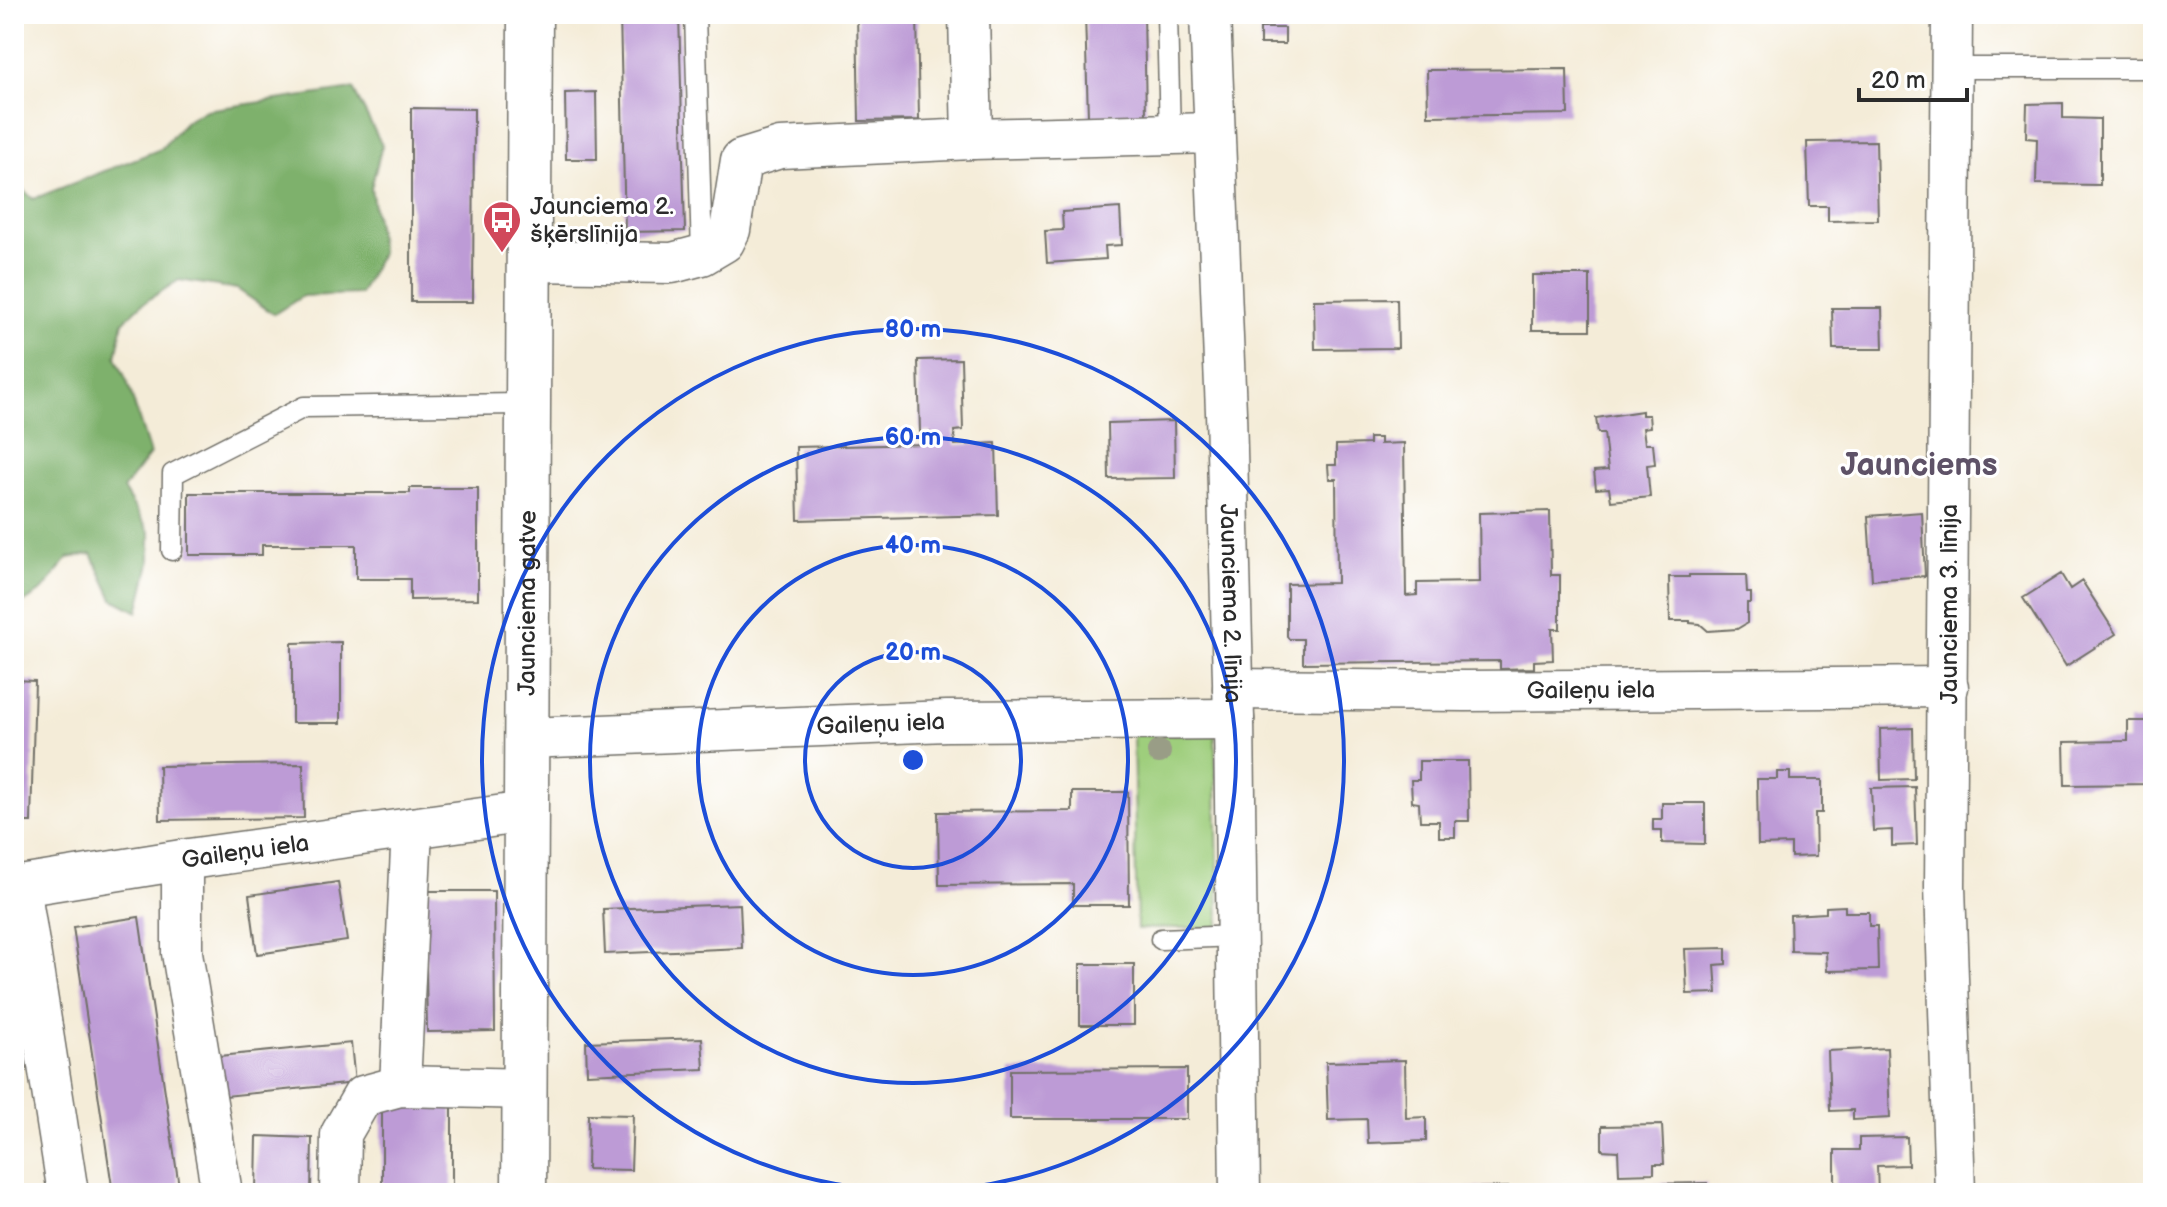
<svg xmlns="http://www.w3.org/2000/svg" width="2167" height="1207" font-family="'Balsamiq Sans',sans-serif">
<style>
.green{fill:#9ece7c;stroke:#647c54;stroke-width:2}
.forest{fill:#7eb16c;stroke:#546e4c;stroke-width:2}
.building{fill:#bd9bd6}
.lines{fill:none;stroke-linecap:round;stroke-linejoin:round}
.service-casing{stroke:#716f68;stroke-width:23}
.minor-casing{stroke:#716f68;stroke-width:43}
.secondary-casing{stroke:#716f68;stroke-width:47}
.service{stroke:#fff;stroke-width:20}
.minor{stroke:#fff;stroke-width:40}
.secondary{stroke:#fff;stroke-width:44}
.tree{fill:#999d86}
.ring{fill:none;stroke:#1d4ed8;stroke-width:4}
.labels{text-anchor:middle;stroke-width:6;stroke-linejoin:round;paint-order:stroke}
.poi-label{font-size:24px;fill:#2b2b2b;stroke:#fff;text-anchor:start}
.street-label{font-size:24px;fill:#2b2b2b;stroke:#fff}
.district-label{font-size:32px;font-weight:bold;fill:#5e5267;stroke:#fff}
.centre{fill:#1d4ed8;stroke:#fff;stroke-width:4}
.ring-label{font-size:24px;text-anchor:middle;font-weight:bold;fill:#1d4ed8;stroke:#fff;stroke-width:6;stroke-linejoin:round;paint-order:stroke}
</style>
<rect width="100%" height="100%" fill="#fff"/>
<filter id="ink" filterUnits="userSpaceOnUse"><feTurbulence type="fractalNoise" baseFrequency=".0125" numOctaves="2"/><feDisplacementMap in="SourceGraphic" scale="16" xChannelSelector="R" yChannelSelector="G"/><feConvolveMatrix kernelMatrix="1 2 1 2 8 2 1 2 1" color-interpolation-filters="sRGB"/></filter>
<filter id="wash" filterUnits="userSpaceOnUse"><feTurbulence type="fractalNoise" baseFrequency=".006" numOctaves="4" result="noise"/><feDisplacementMap in="SourceGraphic" scale="32" xChannelSelector="R" yChannelSelector="G"/><feGaussianBlur stdDeviation="1.8" result="paint"/><feColorMatrix in="noise" values="0 0 0 0 0 0 0 0 0 0 0 0 0 0 0 0 0 1.4 0 .05"/><feComposite in="paint" operator="in"/></filter>
<g filter="url(#wash)">
<rect width="100%" height="100%" fill="#f4ecd8"/>
<path class="green" d="M 1215,733 L 1219,927 L 1137,929 L 1133,735 Z"/>
<path class="forest" d="M 353,89 L 382,145 L 371,188 L 381,253 L 360,294 L 303,296 L 274,314 L 237,289 L 179,280 L 142,304 L 123,322 L 116,357 L 127,381 L 150,454 L 123,489 L 150,533 L 150,563 L 138,612 L 113,599 L 92,554 L 68,558 L 43,590 L 14,609 L 14,181 L 33,199 L 161,149 L 185,122 L 206,110 Z"/>
<g id="blocks">
<path class="building" d="M 620,14 L 679,14 L 685,231 L 625,232 Z
M 857,14 L 917,14 L 919,120 L 859,121 Z
M 1085,14 L 1144,14 L 1146,115 L 1088,117 Z
M 1260,28 L 1285,28 L 1285,44 L 1260,44 Z
M 1567,69 L 1568,114 L 1428,116 L 1427,70 Z
M 596,92 L 597,159 L 566,159 L 565,93 Z
M 2063,103 L 2063,118 L 2100,119 L 2100,185 L 2036,184 L 2037,139 L 2026,138 L 2027,104 Z
M 411,108 L 474,109 L 473,302 L 411,302 Z
M 1876,141 L 1878,220 L 1828,221 L 1828,206 L 1809,206 L 1807,142 Z
M 1120,208 L 1122,245 L 1105,246 L 1106,259 L 1047,263 L 1045,231 L 1063,230 L 1062,212 Z
M 1532,275 L 1590,275 L 1590,330 L 1532,330 Z
M 1397,299 L 1398,348 L 1315,349 L 1314,300 Z
M 1832,308 L 1882,308 L 1883,349 L 1833,349 Z
M 961,359 L 963,430 L 954,431 L 955,445 L 996,443 L 998,515 L 798,520 L 796,447 L 930,444 L 930,432 L 920,432 L 918,360 Z
M 1642,411 L 1642,415 L 1649,415 L 1650,427 L 1643,428 L 1645,444 L 1653,444 L 1655,464 L 1647,465 L 1650,497 L 1611,501 L 1609,488 L 1596,489 L 1594,471 L 1608,470 L 1604,433 L 1598,433 L 1596,418 Z
M 1174,421 L 1175,478 L 1109,479 L 1108,423 Z
M 1369,438 L 1380,438 L 1380,444 L 1404,443 L 1406,596 L 1417,595 L 1417,583 L 1480,582 L 1479,513 L 1550,511 L 1551,575 L 1560,575 L 1560,629 L 1552,629 L 1553,660 L 1534,661 L 1534,668 L 1500,669 L 1500,661 L 1303,663 L 1303,639 L 1289,639 L 1287,636 L 1287,584 L 1337,583 L 1336,479 L 1329,479 L 1328,465 L 1336,465 L 1336,445 L 1369,444 Z
M 410,488 L 478,488 L 478,599 L 410,600 L 410,579 L 356,579 L 356,545 L 262,545 L 262,555 L 189,555 L 189,493 L 410,493 Z
M 1922,512 L 1925,576 L 1872,580 L 1868,516 Z
M 2061,574 L 2070,589 L 2082,581 L 2116,634 L 2066,666 L 2023,598 Z
M 1689,575 L 1746,575 L 1747,593 L 1751,593 L 1751,603 L 1747,603 L 1747,623 L 1737,629 L 1708,631 L 1700,624 L 1690,623 L 1690,621 L 1670,621 L 1669,577 L 1689,577 Z
M 341,642 L 341,723 L 292,723 L 292,643 Z
M 14,680 L 35,681 L 31,822 L 14,822 Z
M 2128,721 L 2153,721 L 2153,784 L 2065,785 L 2064,742 L 2128,741 Z
M 1913,728 L 1914,779 L 1881,780 L 1880,729 Z
M 1419,761 L 1468,761 L 1469,821 L 1455,821 L 1455,837 L 1439,837 L 1439,821 L 1420,821 L 1419,803 L 1412,802 L 1411,780 L 1419,780 Z
M 303,764 L 304,818 L 160,820 L 159,766 Z
M 1777,772 L 1790,772 L 1790,780 L 1822,780 L 1822,813 L 1815,813 L 1816,856 L 1791,857 L 1791,844 L 1758,845 L 1757,779 L 1777,779 Z
M 1915,787 L 1917,845 L 1892,846 L 1892,830 L 1873,831 L 1871,788 Z
M 1072,792 L 1128,792 L 1129,905 L 1073,905 L 1073,884 L 939,885 L 938,812 L 1072,811 Z
M 1662,803 L 1705,803 L 1705,844 L 1662,843 L 1662,830 L 1653,830 L 1653,819 L 1662,819 Z
M 338,882 L 347,941 L 257,954 L 249,895 Z
M 425,891 L 494,891 L 495,1031 L 427,1032 Z
M 740,904 L 742,948 L 605,954 L 603,909 Z
M 1845,906 L 1845,912 L 1869,912 L 1869,926 L 1877,926 L 1878,970 L 1827,971 L 1826,952 L 1791,951 L 1790,915 L 1826,913 L 1826,907 Z
M 139,917 L 145,958 L 180,1193 L 113,1193 L 73,927 Z
M 1726,948 L 1726,964 L 1715,965 L 1717,993 L 1687,994 L 1685,949 Z
M 1080,964 L 1134,964 L 1134,1025 L 1080,1025 Z
M 702,1038 L 704,1069 L 587,1074 L 586,1042 Z
M 351,1043 L 355,1083 L 215,1097 L 210,1057 Z
M 1887,1048 L 1890,1118 L 1853,1120 L 1853,1110 L 1830,1111 L 1828,1051 Z
M 1405,1060 L 1406,1118 L 1426,1117 L 1426,1141 L 1368,1143 L 1367,1119 L 1328,1120 L 1326,1062 Z
M 1187,1069 L 1187,1119 L 1010,1119 L 1010,1070 Z
M 382,1106 L 452,1106 L 452,1193 L 382,1193 Z
M 588,1114 L 633,1115 L 631,1170 L 587,1169 Z
M 1662,1125 L 1664,1164 L 1654,1164 L 1654,1173 L 1619,1174 L 1618,1151 L 1602,1150 L 1602,1126 Z
M 257,1136 L 312,1138 L 311,1193 L 256,1193 Z
M 1907,1137 L 1908,1165 L 1877,1166 L 1878,1193 L 1835,1193 L 1835,1150 L 1859,1150 L 1859,1138 Z
M 1707,1183 L 1707,1193 L 1638,1193 L 1638,1184 Z
M 1512,1187 L 1512,1193 L 1413,1193 L 1413,1189 Z"/>
</g>
</g>
<g filter="url(#ink)">
<use href="#blocks" fill-opacity="0" stroke="#716f68" stroke-width="2"/>
<g class="lines">
<g class="service-casing">
<path id="service" d="M 695,14 L 702,255
M 1167,14 L 1170,135
M 1953,68 L 2153,68
M 172,550 L 173,474 L 304,407 L 528,404
M 1161,939 L 1237,936"/>
</g>
<g class="minor-casing">
<g id="minor">
<path d="M 969,14 L 972,139"/>
<path id="s1" d="M 1210,14 L 1226,412 L 1234,719 L 1240,1193"/>
<path d="M 1952,14 L 1945,886 L 1955,1193"/>
<path d="M 529,261 L 672,263 L 702,255 L 724,242 L 730,230 L 741,160 L 780,148 L 972,139 L 1213,133"/>
<path id="s2" d="M 1233,689 L 1466,691 L 1948,687"/>
<path id="s3" d="M 527,738 L 947,721 L 1234,719"/>
<path d="M 182,860 L 182,953 L 222,1193"/>
<path d="M 20,886 L 68,1193"/>
<path id="s4" d="M 14,887 L 182,860 L 526,812"/>
<path d="M 400,1086 L 412,828"/>
<path d="M 340,1193 L 341,1134 L 363,1096 L 400,1086 L 525,1089"/>
</g>
</g>
<g class="secondary-casing">
<g id="secondary">
<path id="s5" d="M 524,1193 L 530,14"/>
</g>
</g>
<use href="#service" class="service"/>
<use href="#minor" class="minor"/>
<use href="#secondary" class="secondary"/>
</g>
<circle class="tree" cx="1159" cy="752" r="12"/>
</g>
<g class="ring">
<circle cx="913" cy="760" r="108"/>
<circle cx="913" cy="760" r="215"/>
<circle cx="913" cy="760" r="323"/>
<circle cx="913" cy="760" r="431"/>
</g>
<defs>
<g id="bus-pin" transform="scale(2)"><path d="M0 17L-7.5 6A9.5 9.5 0 1 1 7.5 6Z" fill="#d1495b" stroke="#fff"/><path d="M-5-6H5V4H4V6H2V4H-2V6H-4V4H-5ZM-3.5-4V0h7V-4ZM-3.5 1.2v1.5H-2V1.2ZM2 1.2v1.5H3.5V1.2Z" fill="#fff"/></g>
</defs>
<g fill-rule="evenodd">
<use href="#bus-pin" x="502" y="220"/>
</g>
<g class="labels">
<g class="poi-label">
<text x="530" y="214">Jaunciema 2.<tspan x="530" dy="28">šķērslīnija</tspan></text>
</g>
<g class="street-label">
<text dy="8" stroke="none"><textPath href="#s1" startOffset="590">Jaunciema 2. līnija</textPath></text>
<text dy="8" stroke="none"><textPath href="#s5" startOffset="590">Jaunciema gatve</textPath></text>
<text transform="translate(1949 604) rotate(-90)" y="8">Jaunciema 3. līnija</text>
<text dy="8" stroke="none"><textPath href="#s2" startOffset="358">Gaileņu iela</textPath></text>
<text dy="8" stroke="none"><textPath href="#s3" startOffset="354">Gaileņu iela</textPath></text>
<text dy="8" stroke="none"><textPath href="#s4" startOffset="234">Gaileņu iela</textPath></text>
</g>
<g class="district-label">
<text x="1919" y="475">Jaunciems</text>
</g>
</g>
<circle cx="913" cy="760" r="12" class="centre"/>
<g class="ring-label">
<text x="913" y="337">80 m</text>
<text x="913" y="445">60 m</text>
<text x="913" y="553">40 m</text>
<text x="913" y="660">20 m</text>
</g>
<rect width="2167" height="1207" fill="none" stroke="#fff" stroke-width="48"/>
<path d="M1859 88v12h108v-12" fill="none" stroke="#2b2b2b" stroke-width="4"/>
<text x="1871" y="88" font-size="24" fill="#2b2b2b" stroke="#ffffff" stroke-width="6" paint-order="stroke">20 m</text>
</svg>
